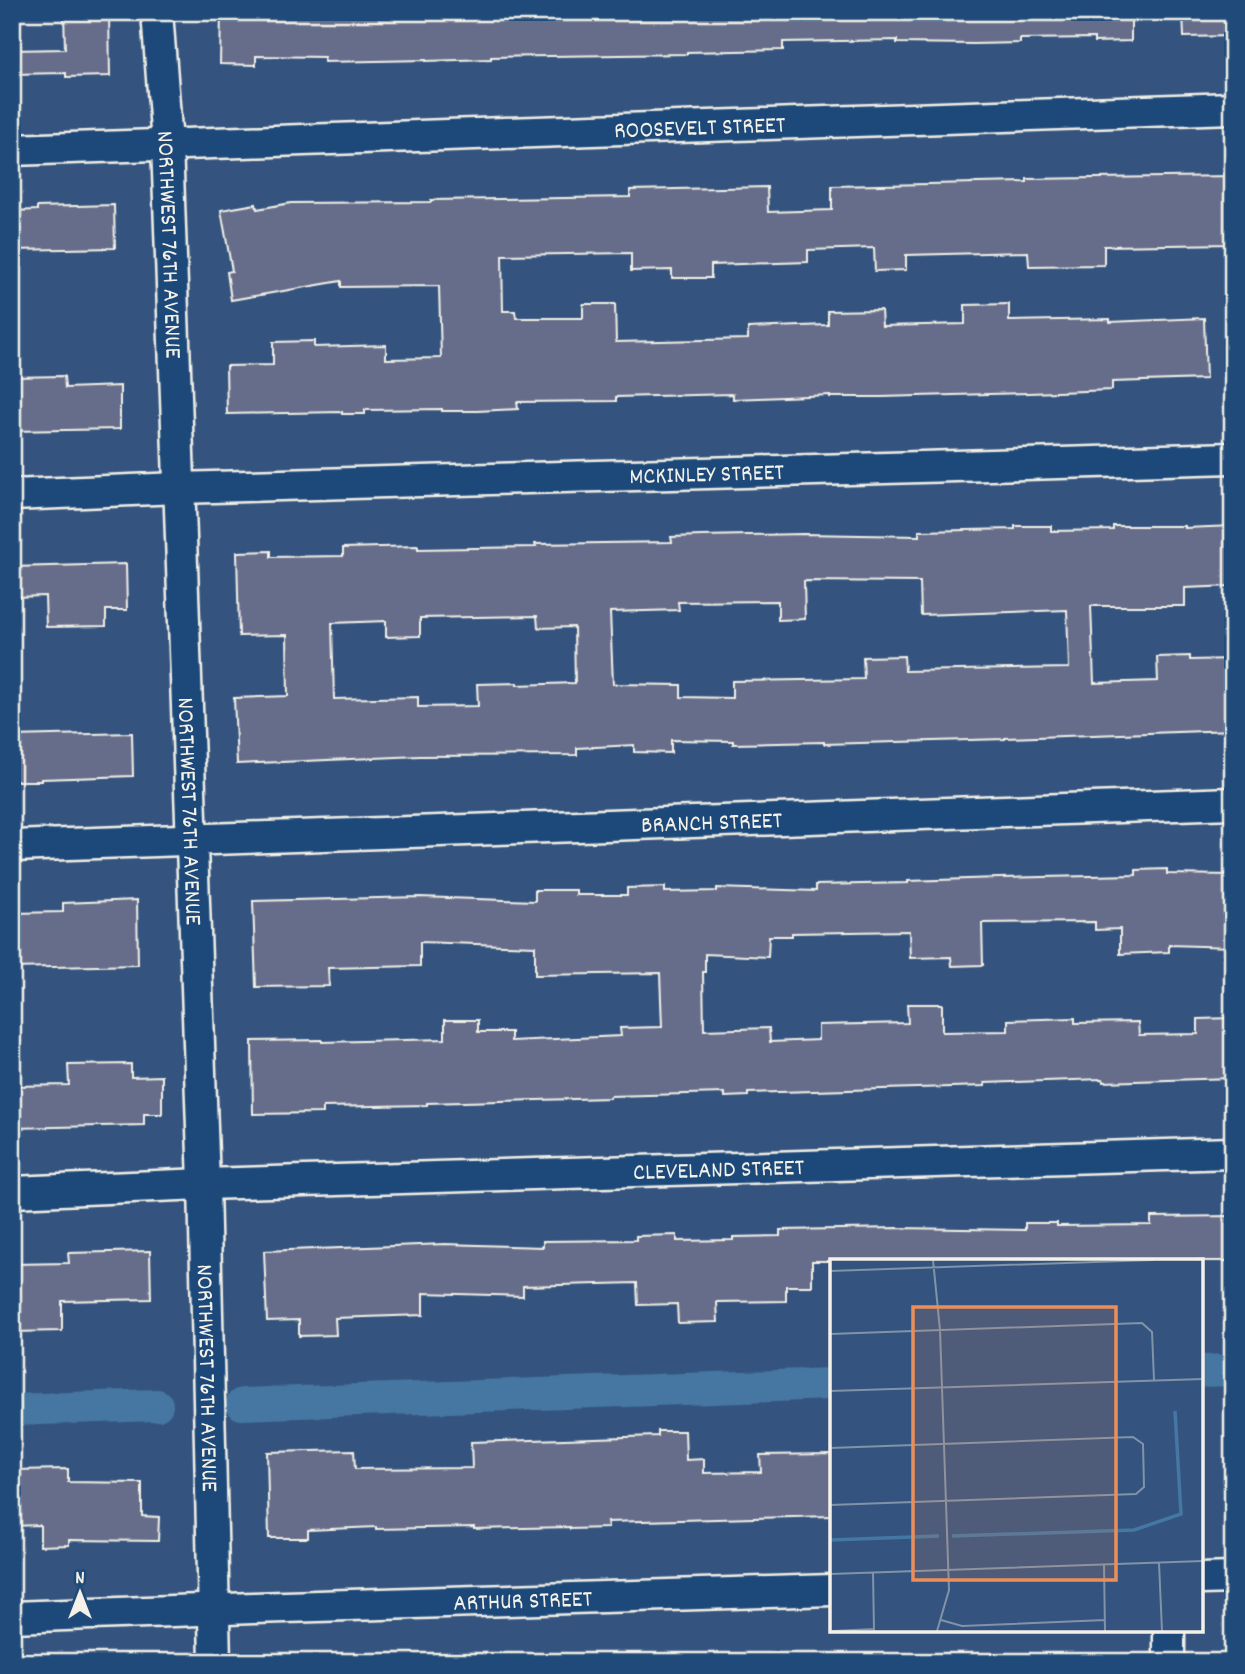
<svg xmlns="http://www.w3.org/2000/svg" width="1245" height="1674" font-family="Dekko,sans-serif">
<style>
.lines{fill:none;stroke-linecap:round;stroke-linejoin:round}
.canal{stroke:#4477a2;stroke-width:32}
.building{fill:#666d8b;stroke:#f4f1e8;stroke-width:2;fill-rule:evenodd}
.minor-casing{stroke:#f4f1e8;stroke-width:35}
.minor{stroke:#1f4a7a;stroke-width:30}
.labels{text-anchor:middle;stroke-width:7;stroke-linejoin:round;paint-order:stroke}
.street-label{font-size:24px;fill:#f4f1e8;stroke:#1f4a7a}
.inset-river{fill:none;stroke:#4477a2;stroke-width:3.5}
.inset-road{fill:none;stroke:#8193a9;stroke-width:2}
.view{fill:#ec8e59;fill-opacity:0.15;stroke:#ec8e59;stroke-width:3.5}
.inset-edge{fill:none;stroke:#f4f1e8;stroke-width:3.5}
</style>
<rect width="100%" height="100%" fill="#34547f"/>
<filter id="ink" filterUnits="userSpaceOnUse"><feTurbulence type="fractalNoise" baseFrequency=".0143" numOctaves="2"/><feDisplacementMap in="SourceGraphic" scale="14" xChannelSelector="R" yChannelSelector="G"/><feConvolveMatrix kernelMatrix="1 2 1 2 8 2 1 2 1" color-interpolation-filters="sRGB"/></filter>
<g filter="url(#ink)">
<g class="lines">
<path class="canal" d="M 1201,1371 L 1233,1370
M 242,1404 L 832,1384
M 12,1410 L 157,1405"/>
</g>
<path class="building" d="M 64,12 L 109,12 L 110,76 L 66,77 L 66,73 L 12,74 L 12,50 L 65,49 Z
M 221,12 L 1131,12 L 1131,41 L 1094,42 L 1094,38 L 1020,39 L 1020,43 L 974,44 L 897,43 L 897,40 L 783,42 L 783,50 L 687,52 L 687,54 L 491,57 L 491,59 L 426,61 L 426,60 L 324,62 L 324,57 L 256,56 L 256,65 L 220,64 Z
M 1183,12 L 1233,12 L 1233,36 L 1184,37 Z
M 1233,176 L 1233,244 L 1104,246 L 1104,265 L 1029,266 L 1028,252 L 906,255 L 906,270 L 875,271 L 874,248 L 808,250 L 808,262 L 711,265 L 711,278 L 672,278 L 672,270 L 631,271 L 631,253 L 502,255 L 503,311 L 515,311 L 516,318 L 583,318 L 583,304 L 615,304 L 616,342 L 748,339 L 748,328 L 828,325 L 828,311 L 881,310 L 882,326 L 965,324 L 965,305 L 1009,304 L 1009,321 L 1110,319 L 1110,322 L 1204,318 L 1206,379 L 1112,382 L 1112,390 L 1029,393 L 881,397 L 830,397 L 830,395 L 733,399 L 733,394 L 616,397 L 616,401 L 517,402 L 518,409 L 477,411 L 442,411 L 442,409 L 365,410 L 365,414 L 342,414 L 342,412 L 227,414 L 226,366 L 273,365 L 273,342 L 314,341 L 314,347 L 386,345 L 386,359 L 441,358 L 439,286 L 341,287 L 341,281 L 231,300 L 227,272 L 232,271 L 221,210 L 256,204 L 257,209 L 291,203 L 431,202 L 431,200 L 630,197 L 630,190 L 767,187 L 768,212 L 832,210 L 832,186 L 1027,182 L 1027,179 Z
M 114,205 L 115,248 L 12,250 L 12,211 L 37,210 L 37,207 Z
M 64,376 L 65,388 L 120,386 L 120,429 L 12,431 L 12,377 Z
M 1015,526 L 1051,526 L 1051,531 L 1113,530 L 1113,526 L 1185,526 L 1185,528 L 1233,526 L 1233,586 L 1185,588 L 1185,606 L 1091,606 L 1094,683 L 1158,681 L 1157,657 L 1190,656 L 1190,660 L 1233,659 L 1233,730 L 1005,738 L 1005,739 L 824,744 L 824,742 L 733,744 L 733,741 L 671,740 L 671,753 L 634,752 L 634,745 L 577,748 L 577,755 L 420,756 L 237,764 L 234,698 L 288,696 L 287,635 L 239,636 L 237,552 L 271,551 L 271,557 L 343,556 L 343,548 L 418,546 L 418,549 L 536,547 L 535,544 L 672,542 L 671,537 L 702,536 L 803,534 L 919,536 L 919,531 L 1015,529 ZM 804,581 L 920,582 L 921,615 L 1067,610 L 1069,668 L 905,671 L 904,656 L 863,657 L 864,679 L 732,681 L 732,698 L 681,697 L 681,685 L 613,684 L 610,612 L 679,610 L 678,602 L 778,601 L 778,620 L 805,619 ZM 537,616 L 538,628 L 574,627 L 575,683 L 517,685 L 517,683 L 477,684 L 478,706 L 418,707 L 418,697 L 334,699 L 332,623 L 386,621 L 386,637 L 420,636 L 420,618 Z
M 126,564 L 127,610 L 106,610 L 106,626 L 46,627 L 45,596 L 12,597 L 12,567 Z
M 132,733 L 133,776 L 41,779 L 41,781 L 12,781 L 12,736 Z
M 1167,869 L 1167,874 L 1233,875 L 1233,947 L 1169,945 L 1169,952 L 1120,954 L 1120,929 L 1095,930 L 1095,922 L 982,923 L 983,965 L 952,966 L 951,957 L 910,958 L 909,931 L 792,933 L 792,936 L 769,936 L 768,957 L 705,954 L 705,972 L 703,972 L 704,1030 L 769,1028 L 770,1042 L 818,1040 L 818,1025 L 908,1023 L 907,1004 L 942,1004 L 942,1032 L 1008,1031 L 1008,1020 L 1075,1018 L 1075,1023 L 1138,1022 L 1139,1035 L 1198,1034 L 1198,1019 L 1233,1018 L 1233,1078 L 1103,1082 L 1103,1079 L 985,1083 L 985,1086 L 748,1093 L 748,1096 L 725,1097 L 725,1093 L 610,1096 L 610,1098 L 427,1103 L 427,1105 L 323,1107 L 323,1113 L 253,1114 L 252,1041 L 322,1040 L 322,1042 L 445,1039 L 445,1020 L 478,1020 L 478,1032 L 511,1032 L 511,1041 L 621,1036 L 620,1028 L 662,1027 L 660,973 L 535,975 L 535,946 L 420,942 L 420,966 L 328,968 L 329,986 L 256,987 L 253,901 L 420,897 L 535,901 L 535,890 L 576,890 L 576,895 L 627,895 L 627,888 L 665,887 L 665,892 L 717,891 L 717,888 L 816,891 L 816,885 L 908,883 L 908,881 L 998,878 L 1136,875 L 1136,870 Z
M 137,900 L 138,965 L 12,968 L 12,913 L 63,912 L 63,903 Z
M 131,1064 L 131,1077 L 162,1076 L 162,1114 L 144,1114 L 144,1125 L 12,1128 L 12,1086 L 69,1085 L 68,1065 Z
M 1233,1216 L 1233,1261 L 812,1261 L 812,1286 L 786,1286 L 786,1301 L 717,1302 L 718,1322 L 678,1323 L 677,1304 L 638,1305 L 637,1283 L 523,1286 L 523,1296 L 423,1293 L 423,1315 L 335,1318 L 336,1335 L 299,1336 L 299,1320 L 267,1321 L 264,1251 L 445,1244 L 543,1247 L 543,1241 L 636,1240 L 636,1236 L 677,1235 L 677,1241 L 733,1240 L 733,1237 L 780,1236 L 780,1230 L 899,1228 L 1025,1230 L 1025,1223 L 1057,1223 L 1057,1226 L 1151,1225 L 1151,1217 Z
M 150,1251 L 151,1299 L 62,1301 L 62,1331 L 12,1332 L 12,1264 L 69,1263 L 68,1253 Z
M 658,1431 L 685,1431 L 686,1460 L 704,1459 L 704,1473 L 761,1472 L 760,1455 L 832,1454 L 832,1516 L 607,1522 L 608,1528 L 570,1529 L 570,1527 L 474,1529 L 474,1527 L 376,1529 L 376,1527 L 308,1530 L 308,1538 L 269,1538 L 267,1452 L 354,1450 L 355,1469 L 472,1468 L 471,1442 L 658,1436 Z
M 68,1469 L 68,1482 L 142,1483 L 142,1516 L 159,1517 L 158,1541 L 69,1540 L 69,1545 L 40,1546 L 40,1525 L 12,1526 L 12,1470 Z"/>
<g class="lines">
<g class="minor-casing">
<g id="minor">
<path id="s1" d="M 157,12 L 167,144 L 204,1184 L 215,1662"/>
<path id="s2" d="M 12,150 L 1233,108"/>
<path id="s3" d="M 12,495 L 179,488 L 1233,458"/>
<path id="s4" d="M 12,846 L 1233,803"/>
<path id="s5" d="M 12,1192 L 204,1184 L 1233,1153"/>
<path d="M 1201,1579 L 1233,1578"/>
<path id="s6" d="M 12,1617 L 253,1608 L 832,1590"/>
<path d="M 1169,1630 L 1169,1662"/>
</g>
</g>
<use href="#minor" class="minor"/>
</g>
</g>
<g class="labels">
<g class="street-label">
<text dy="8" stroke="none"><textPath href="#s2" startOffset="688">ROOSEVELT STREET</textPath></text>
<text dy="8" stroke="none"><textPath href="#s1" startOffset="233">NORTHWEST 76TH AVENUE</textPath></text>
<text dy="8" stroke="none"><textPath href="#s3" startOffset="695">MCKINLEY STREET</textPath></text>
<text dy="8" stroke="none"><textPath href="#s1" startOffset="800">NORTHWEST 76TH AVENUE</textPath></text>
<text dy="8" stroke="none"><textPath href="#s4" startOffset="700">BRANCH STREET</textPath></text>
<text dy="8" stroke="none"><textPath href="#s5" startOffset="707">CLEVELAND STREET</textPath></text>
<text dy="8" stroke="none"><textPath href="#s1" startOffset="1367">NORTHWEST 76TH AVENUE</textPath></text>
<text dy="8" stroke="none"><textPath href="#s6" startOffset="511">ARTHUR STREET</textPath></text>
</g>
</g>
<g transform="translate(830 1259)">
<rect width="373" height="373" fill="#34547f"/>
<path class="inset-river" d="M 122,277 L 304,271 L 351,255 L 345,152M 0,281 L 109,277"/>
<path class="inset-road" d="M 103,1 L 110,71 L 119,331 L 107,372M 0,12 L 323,1M 0,75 L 312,64 L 322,73 L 324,121M 0,132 L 373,120M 0,189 L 303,178 L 313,185 L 314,228 L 306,235 L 0,246M 329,304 L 332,372M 274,306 L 275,372M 43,313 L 44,372M 0,315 L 373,302M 111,361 L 132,367 L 275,361M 2,372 L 44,370"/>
<path class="view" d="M 83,48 L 286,48 L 286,321 L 83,321 Z"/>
<rect width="373" height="373" class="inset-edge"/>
</g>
<rect width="1245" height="1674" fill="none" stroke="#1f4a7a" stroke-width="42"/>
<rect x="21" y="21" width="1203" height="1632" fill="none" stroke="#f4f1e8" stroke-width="2.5" filter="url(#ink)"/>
<g transform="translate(80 1593)" stroke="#1f4a7a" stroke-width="5" paint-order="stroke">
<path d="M0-5L12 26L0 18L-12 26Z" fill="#f4f1e8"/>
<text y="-10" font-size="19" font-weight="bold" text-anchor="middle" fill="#f4f1e8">N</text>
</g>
</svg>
